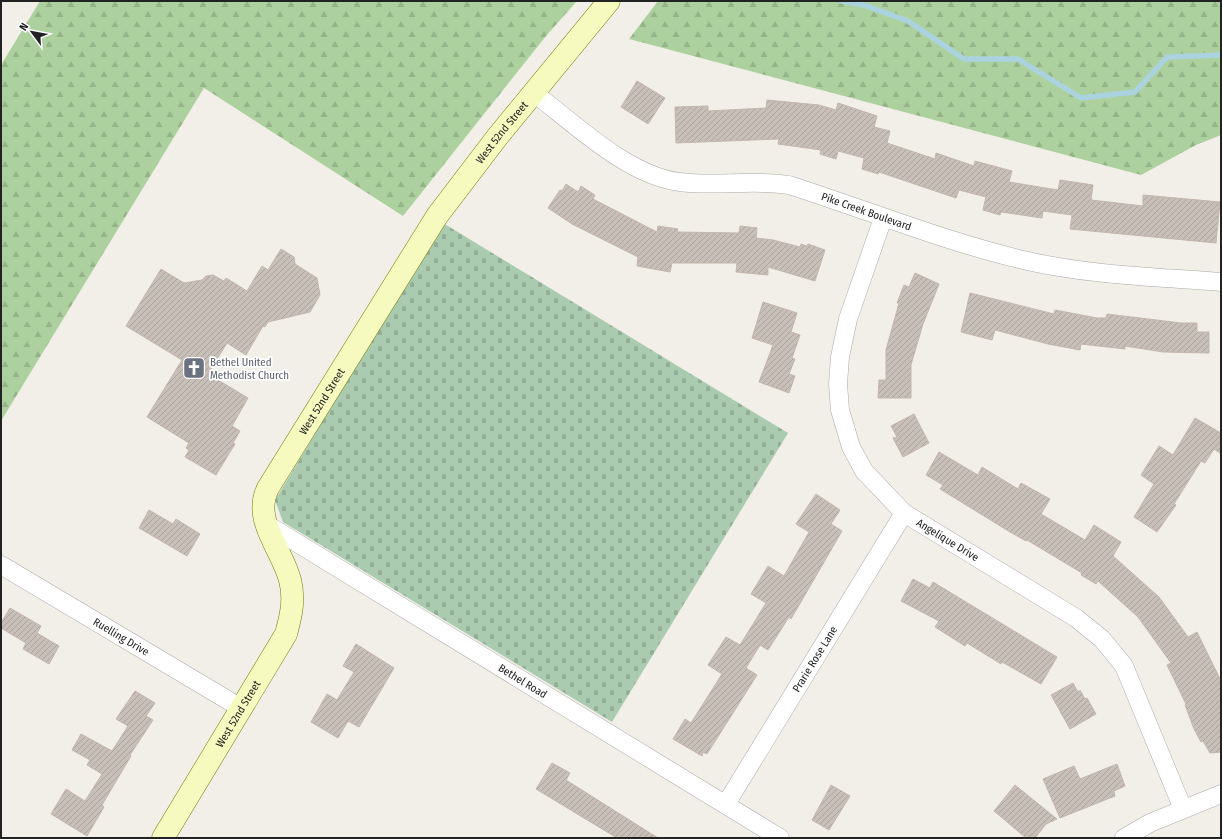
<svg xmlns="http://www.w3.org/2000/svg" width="1222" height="839" font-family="'Fira Sans Condensed',sans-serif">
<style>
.forest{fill:url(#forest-firs)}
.cemetery{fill:url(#cemetery-stones)}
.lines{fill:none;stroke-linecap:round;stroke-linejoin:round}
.stream{stroke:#aad3df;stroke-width:5.5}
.building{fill:url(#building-hatch);stroke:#c4b6ab}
.street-casing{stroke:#a9a9a9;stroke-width:19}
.secondary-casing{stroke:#707d05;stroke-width:23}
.street{stroke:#fff;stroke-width:18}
.secondary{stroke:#f7fabf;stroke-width:22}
.labels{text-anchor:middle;stroke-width:3.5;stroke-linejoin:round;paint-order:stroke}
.street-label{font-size:11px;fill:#222;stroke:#fff}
.worship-label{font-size:11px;fill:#5b616d;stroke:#fff;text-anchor:start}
</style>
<defs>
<pattern id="forest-firs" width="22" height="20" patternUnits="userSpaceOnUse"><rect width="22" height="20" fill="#add19e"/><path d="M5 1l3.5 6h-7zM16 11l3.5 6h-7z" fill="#95b388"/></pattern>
<pattern id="cemetery-stones" width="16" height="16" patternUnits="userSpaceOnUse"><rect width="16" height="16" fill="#aacbaf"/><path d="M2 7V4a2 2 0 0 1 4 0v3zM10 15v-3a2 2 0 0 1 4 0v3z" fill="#92ae96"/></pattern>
<pattern id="building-hatch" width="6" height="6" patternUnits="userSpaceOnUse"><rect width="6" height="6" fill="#c7bfb8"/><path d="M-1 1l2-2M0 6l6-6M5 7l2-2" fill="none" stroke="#aba49e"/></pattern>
</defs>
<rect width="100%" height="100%" fill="#f2efe9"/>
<path class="forest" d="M 40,1 L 577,1 L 546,36 L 403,216 L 204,88 L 1,421 L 1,65 Z
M 658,1 L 1221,1 L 1221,135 L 1196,145 L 1141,175 L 629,39 Z"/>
<path class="cemetery" d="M 443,223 L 788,433 L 612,722 L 283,522 L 275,500 Z"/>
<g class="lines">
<path class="stream" d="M 842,1 L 864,5 L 908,21 L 964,59 L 1018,59 L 1081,98 L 1135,92 L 1167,57 L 1221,55"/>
</g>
<path class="building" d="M 637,81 L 665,98 L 648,124 L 621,107 Z
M 767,100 L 819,105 L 836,110 L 838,103 L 877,116 L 874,127 L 890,131 L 887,143 L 935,159 L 936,153 L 974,166 L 975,161 L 1012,171 L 1009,182 L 1058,190 L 1060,180 L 1093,185 L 1091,200 L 1143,206 L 1143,195 L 1220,202 L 1216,243 L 1070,229 L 1072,215 L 1043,211 L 1042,218 L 1001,212 L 1000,215 L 983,210 L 986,197 L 959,190 L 956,198 L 879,172 L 878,174 L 862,169 L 864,158 L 838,151 L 836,159 L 820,154 L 821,150 L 778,144 L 779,139 L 676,143 L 675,107 L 708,106 L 708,111 L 766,108 Z
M 566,184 L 578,192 L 581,186 L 595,195 L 593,199 L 657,232 L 658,226 L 678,229 L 677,232 L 739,233 L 740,226 L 757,228 L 756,238 L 773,240 L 800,247 L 801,244 L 807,246 L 808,244 L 825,250 L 815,281 L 768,267 L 768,275 L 736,272 L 737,263 L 672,263 L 670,272 L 637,266 L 638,257 L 572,224 L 548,208 L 560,190 L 562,191 Z
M 281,249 L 294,257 L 295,264 L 317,278 L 320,295 L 310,312 L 268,322 L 265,327 L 263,326 L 246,355 L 227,343 L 208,374 L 248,398 L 232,426 L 240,431 L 233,443 L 235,444 L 216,475 L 185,457 L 189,450 L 186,448 L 189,443 L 147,417 L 182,360 L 126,326 L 161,269 L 184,283 L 202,280 L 206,276 L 213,275 L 224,281 L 226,278 L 247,291 L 262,266 L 268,270 Z
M 915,273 L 939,284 L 923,324 L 911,365 L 911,398 L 878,398 L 879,380 L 886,380 L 886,350 L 899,303 L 897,303 L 904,285 L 909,287 Z
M 970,293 L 1054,314 L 1055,310 L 1097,318 L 1106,318 L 1107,314 L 1181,323 L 1197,323 L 1197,332 L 1209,332 L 1209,353 L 1163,352 L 1125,346 L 1125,349 L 1081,344 L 1080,350 L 1048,344 L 995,330 L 992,340 L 961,332 Z
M 763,302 L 797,313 L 791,332 L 800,335 L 792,358 L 795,359 L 789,374 L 795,376 L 789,393 L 759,382 L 773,345 L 752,338 Z
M 914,414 L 929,443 L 903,457 L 893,438 L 897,437 L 891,426 Z
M 1195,418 L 1221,433 L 1221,454 L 1214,449 L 1205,463 L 1201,461 L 1174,504 L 1176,505 L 1157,532 L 1134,517 L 1154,484 L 1141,475 L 1159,446 L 1173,455 Z
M 939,452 L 978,475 L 982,467 L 1018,489 L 1021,483 L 1050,499 L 1041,514 L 1085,540 L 1094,525 L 1121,542 L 1113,556 L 1159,597 L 1188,637 L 1197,632 L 1221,681 L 1221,752 L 1210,753 L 1203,741 L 1201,742 L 1194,729 L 1185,705 L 1186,704 L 1167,665 L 1171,663 L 1138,617 L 1098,581 L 1096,584 L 1081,575 L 1082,573 L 1027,540 L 1026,541 L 1010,532 L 940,489 L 943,485 L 926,475 Z
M 816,494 L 840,510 L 831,524 L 842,531 L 791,619 L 789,617 L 768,650 L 760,645 L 746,668 L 757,675 L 707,754 L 703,752 L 702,756 L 673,739 L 685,719 L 691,723 L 722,674 L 708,665 L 726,637 L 740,645 L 766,603 L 751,594 L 768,566 L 784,576 L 809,532 L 796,524 Z
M 149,510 L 173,524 L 176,519 L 200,534 L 187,556 L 139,528 Z
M 913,579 L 930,588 L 933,582 L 1057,657 L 1041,684 L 1002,662 L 1001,664 L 967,643 L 965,646 L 935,627 L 939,621 L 901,601 Z
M 10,608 L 41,626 L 37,633 L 59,646 L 49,664 L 23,649 L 26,643 L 1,628 L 1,623 Z
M 356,644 L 394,668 L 359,727 L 348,721 L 338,738 L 311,722 L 327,694 L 337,700 L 354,672 L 343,666 Z
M 1073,683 L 1078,692 L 1080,690 L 1085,699 L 1087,698 L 1096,714 L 1070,729 L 1051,695 Z
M 135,691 L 155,703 L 146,716 L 153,720 L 130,755 L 131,756 L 102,805 L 104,807 L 87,836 L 51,814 L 66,789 L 85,801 L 102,774 L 87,765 L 90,760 L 72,750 L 81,734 L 112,751 L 128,726 L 116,719 Z
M 552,763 L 570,773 L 566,780 L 658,838 L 617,838 L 536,789 Z
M 1117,764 L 1125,786 L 1114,791 L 1115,796 L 1060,818 L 1043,779 L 1074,766 L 1080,779 Z
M 831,785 L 850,796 L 829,830 L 812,820 Z
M 1015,785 L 1057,819 L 1046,824 L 1035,838 L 1026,838 L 994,811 Z"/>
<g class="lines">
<g class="street-casing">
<g id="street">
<path id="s1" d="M 534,93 C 575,124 628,176 680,182 C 716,187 753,179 789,185 C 867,210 943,241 1023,260 C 1087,275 1155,277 1221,282"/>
<path id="s2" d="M 883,218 L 848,319 L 840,357 L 838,384 L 840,410 L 851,447 L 864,471 L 904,513 L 1076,618 L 1102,639 L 1124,666 L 1183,809"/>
<path id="s3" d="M 266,524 L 780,838"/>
<path id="s4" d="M 1,565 L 241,708"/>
<path id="s5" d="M 726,804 L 904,513"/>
<path d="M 1124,838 L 1150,823 L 1221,794"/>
</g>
</g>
<g class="secondary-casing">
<g id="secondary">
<path id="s6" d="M 163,838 L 286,634 C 291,616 295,599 290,580 C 282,549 252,520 268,488 L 437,216 L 498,136 L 609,1"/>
</g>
</g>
<use href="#street" class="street"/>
<use href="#secondary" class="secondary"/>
</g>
<defs>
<g id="church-square" transform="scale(1.15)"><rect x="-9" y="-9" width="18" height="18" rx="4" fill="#6b7280" stroke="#fff"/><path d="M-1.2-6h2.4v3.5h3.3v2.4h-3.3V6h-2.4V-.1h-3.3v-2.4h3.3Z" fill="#fff"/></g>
</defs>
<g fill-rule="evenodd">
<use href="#church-square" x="194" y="368"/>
</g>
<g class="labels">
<g class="street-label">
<text dy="4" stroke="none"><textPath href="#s6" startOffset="817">West 52nd Street</textPath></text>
<text dy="4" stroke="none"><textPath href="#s1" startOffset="364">Pike Creek Boulevard</textPath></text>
<text dy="4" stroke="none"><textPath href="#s6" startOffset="493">West 52nd Street</textPath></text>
<text dy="4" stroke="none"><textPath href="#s2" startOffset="374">Angelique Drive</textPath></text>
<text dy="4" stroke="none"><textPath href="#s4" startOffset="140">Ruelling Drive</textPath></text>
<text dy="4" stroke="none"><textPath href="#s5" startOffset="170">Prarie Rose Lane</textPath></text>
<text dy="4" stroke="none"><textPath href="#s3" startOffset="301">Bethel Road</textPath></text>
<text dy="4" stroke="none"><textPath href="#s6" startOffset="145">West 52nd Street</textPath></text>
</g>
<g class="worship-label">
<text x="210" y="366">Bethel United<tspan x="210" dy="13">Methodist Church</tspan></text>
</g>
</g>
<rect width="1222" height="839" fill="none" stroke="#222222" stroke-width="4"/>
<g transform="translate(32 32) rotate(302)" stroke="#ffffff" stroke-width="3" paint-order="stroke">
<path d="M0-3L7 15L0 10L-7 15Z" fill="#222222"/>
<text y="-6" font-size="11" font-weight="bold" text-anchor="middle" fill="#222222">N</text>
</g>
</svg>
